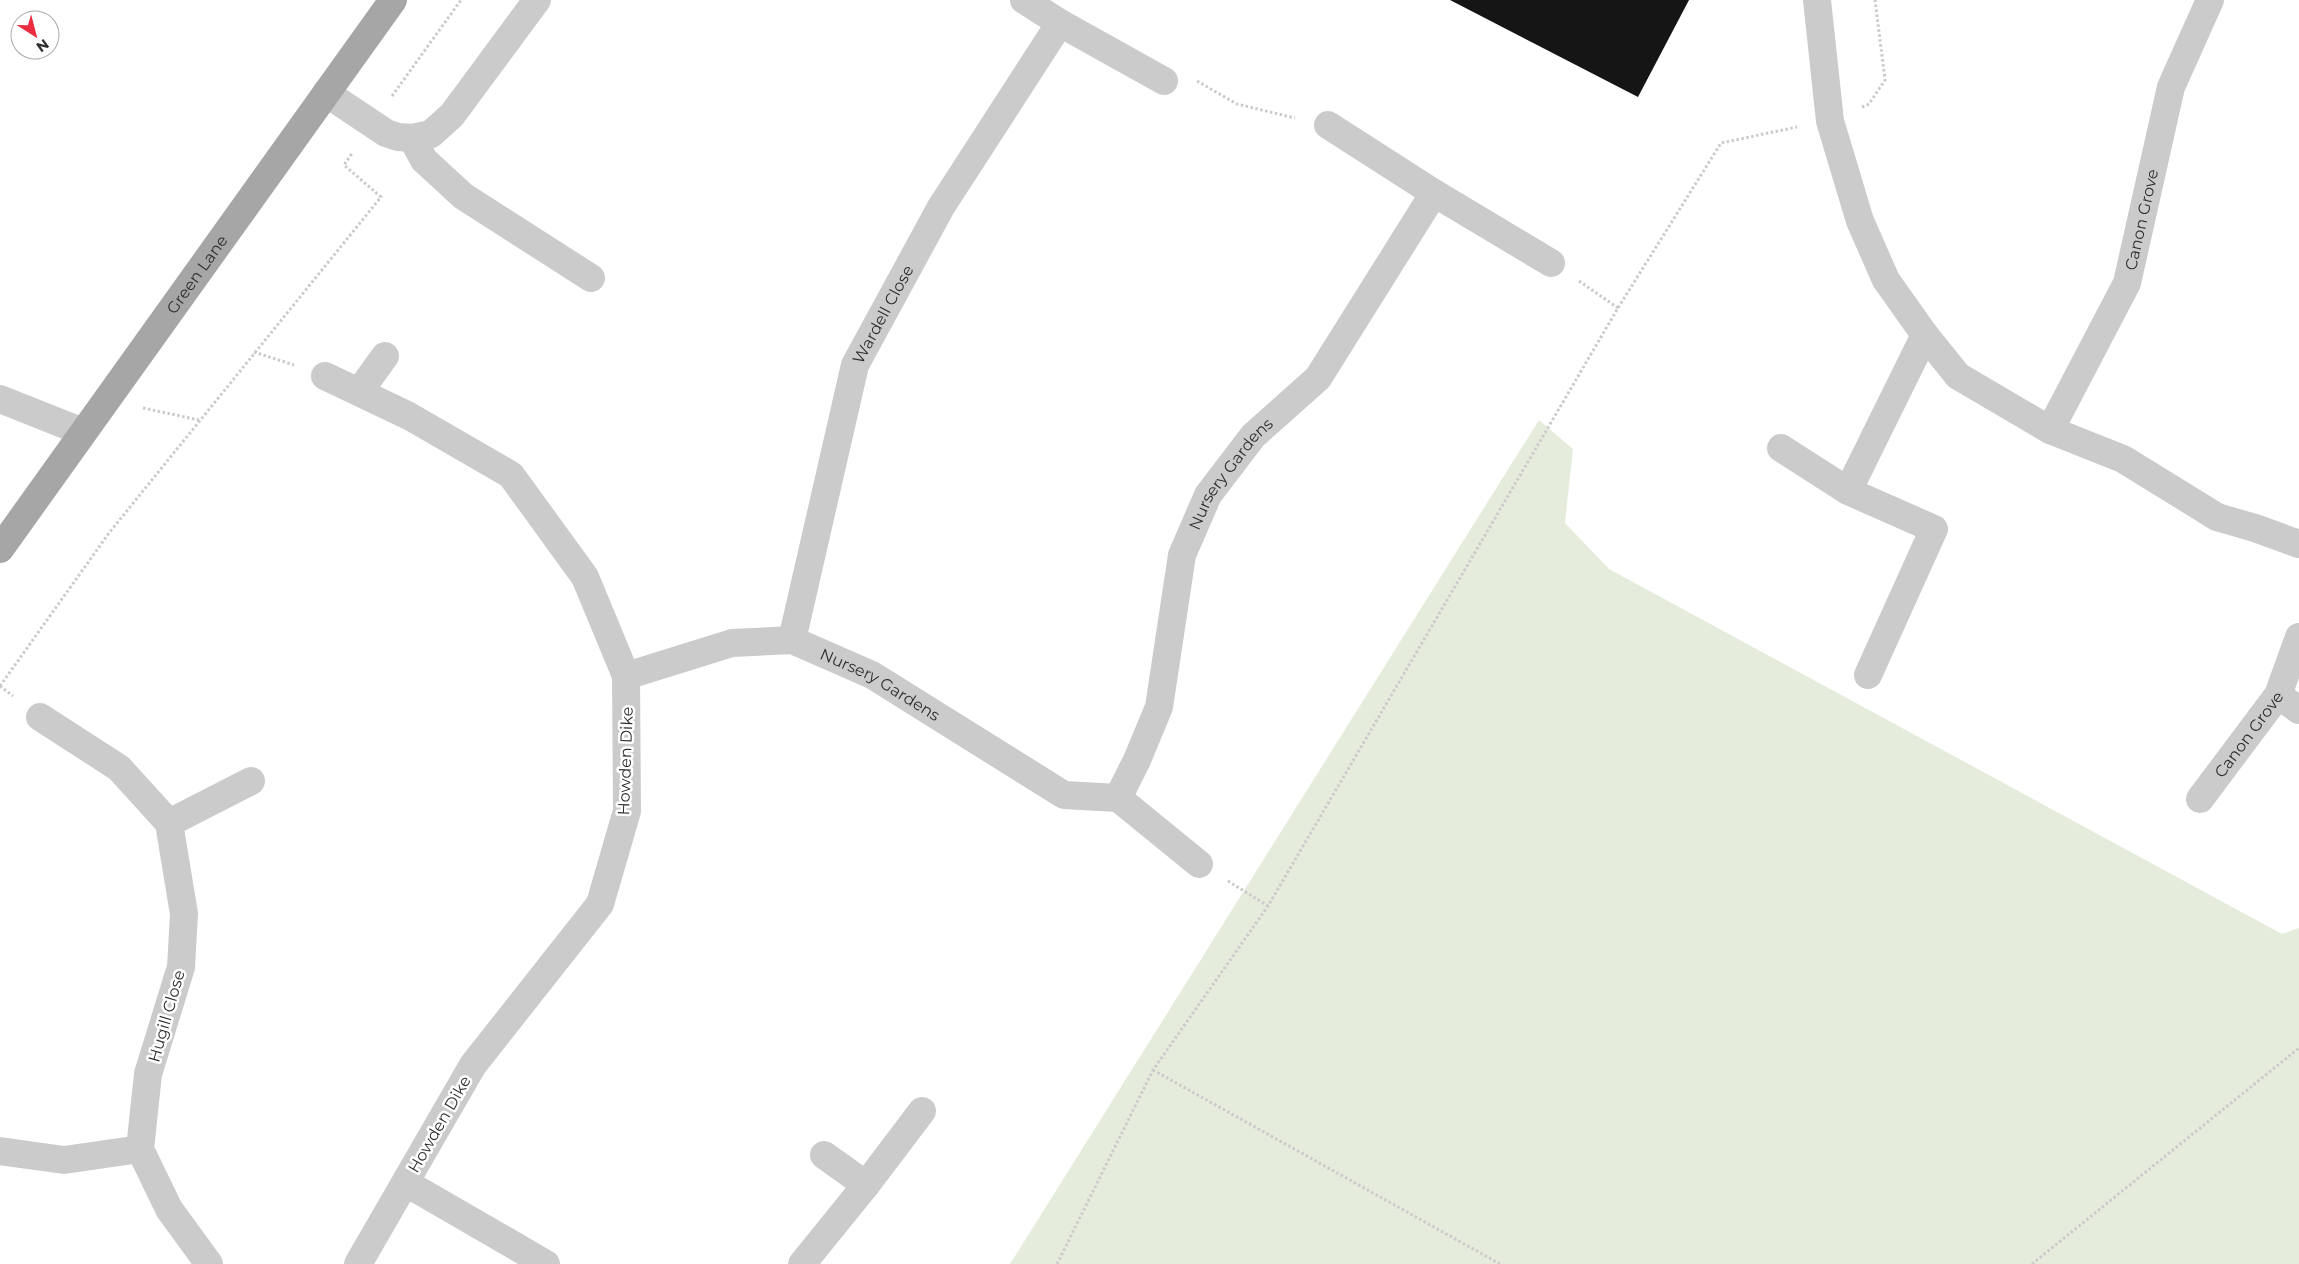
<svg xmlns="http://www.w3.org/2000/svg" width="2299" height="1264" font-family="Montserrat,sans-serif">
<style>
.green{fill:#e5ecdc}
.building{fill:#151515}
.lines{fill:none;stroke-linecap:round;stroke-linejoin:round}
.path{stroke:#cbcbcb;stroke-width:3;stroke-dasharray:2.5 2.5;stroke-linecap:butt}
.minor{stroke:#cbcbcb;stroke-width:28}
.major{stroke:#a6a6a6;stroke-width:28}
.labels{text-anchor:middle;stroke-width:5;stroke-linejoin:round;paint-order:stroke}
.street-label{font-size:16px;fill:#2e2e2e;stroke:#fff}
</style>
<rect width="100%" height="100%" fill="#fff"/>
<path class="green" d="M 1539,420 L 1573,449 L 1565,523 L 1609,569 L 2282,934 L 2299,928 L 2299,1264 L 1010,1264 Z"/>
<path class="building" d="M 1450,0 L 1689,0 L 1638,97 Z"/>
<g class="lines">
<path class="path" d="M 1197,81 L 1237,104 L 1295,118
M 392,96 L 461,0
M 1862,107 L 1869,104 L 1885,80 L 1875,0
M 1579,281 L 1618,308
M 254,352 L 294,365
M 143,408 L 199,420
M 0,686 L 109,533 L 381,197 L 344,165 L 353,152
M 0,686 L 13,696
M 1228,881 L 1268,906
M 1153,1070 L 1500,1264
M 1057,1264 L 1153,1070 L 1268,906 L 1618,308 L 1721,143 L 1797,127
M 2032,1264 L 2299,1048"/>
<g class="minor">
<path d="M 1024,0 L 1060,23 L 1164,81"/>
<path d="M 1817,0 L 1830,121 L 1860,221 L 1886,280 L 1925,335 L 1958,376 L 2050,430 L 2123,459 L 2217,517 L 2255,528 L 2299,544"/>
<path d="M 326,93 L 386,133 L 398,137 L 412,138 L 431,134 L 452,115 L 537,0"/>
<path d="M 1328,125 L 1434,193 L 1551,263"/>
<path d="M 412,138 L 424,160 L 463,196 L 591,278"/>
<path d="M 325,376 L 409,416 L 511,475 L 585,577 L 626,676 L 627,811 L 600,904 L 473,1065 L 358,1264"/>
<path d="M 359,392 L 385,356"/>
<path d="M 0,399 L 83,432"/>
<path id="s1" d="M 2050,430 L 2127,283 L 2171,87 L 2210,0"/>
<path d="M 1781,448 L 1848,491 L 1934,529 L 1868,675"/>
<path d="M 1848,491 L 1925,335"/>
<path id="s2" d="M 792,640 L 855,365 L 941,207 L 1060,23"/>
<path id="s3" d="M 626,676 L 732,643 L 792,640 L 872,675 L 1064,795 L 1118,798 L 1137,760 L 1159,707 L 1182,555 L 1208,495 L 1253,436 L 1318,378 L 1434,193"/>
<path d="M 2278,695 L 2299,710"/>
<path d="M 40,717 L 119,768 L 169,823 L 184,914 L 181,967 L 148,1074 L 140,1149 L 169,1209 L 209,1264"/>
<path d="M 1118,798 L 1199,864"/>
<path id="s4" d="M 2200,799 L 2278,695 L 2299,637"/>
<path d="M 169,823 L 251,781"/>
<path d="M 0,1151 L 64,1160 L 140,1149"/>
<path d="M 824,1155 L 866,1185"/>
<path d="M 406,1183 L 546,1264"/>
<path d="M 802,1264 L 866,1185 L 922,1111"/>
</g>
<path class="major" id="s5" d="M 0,549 L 393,0"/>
</g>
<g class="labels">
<g class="street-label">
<text dy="6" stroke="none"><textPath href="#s1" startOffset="231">Canon Grove</textPath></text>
<text dy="6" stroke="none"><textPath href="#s5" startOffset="338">Green Lane</textPath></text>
<text dy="6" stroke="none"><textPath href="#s2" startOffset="340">Wardell Close</textPath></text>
<text dy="6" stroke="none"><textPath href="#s3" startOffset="888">Nursery Gardens</textPath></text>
<text dy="6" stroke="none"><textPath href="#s3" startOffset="270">Nursery Gardens</textPath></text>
<text dy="6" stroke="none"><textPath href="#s4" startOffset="81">Canon Grove</textPath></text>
<text transform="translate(625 761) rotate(-88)" y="6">Howden Dike</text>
<text transform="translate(166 1016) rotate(-74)" y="6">Hugill Close</text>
<text transform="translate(439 1124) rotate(-60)" y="6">Howden Dike</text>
</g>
</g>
<g transform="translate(35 35) rotate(144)"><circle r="24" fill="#ffffff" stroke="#ababab"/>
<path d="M0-4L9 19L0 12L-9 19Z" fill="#eb2b3f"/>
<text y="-8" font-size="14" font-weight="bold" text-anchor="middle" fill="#2e2e2e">N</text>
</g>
</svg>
